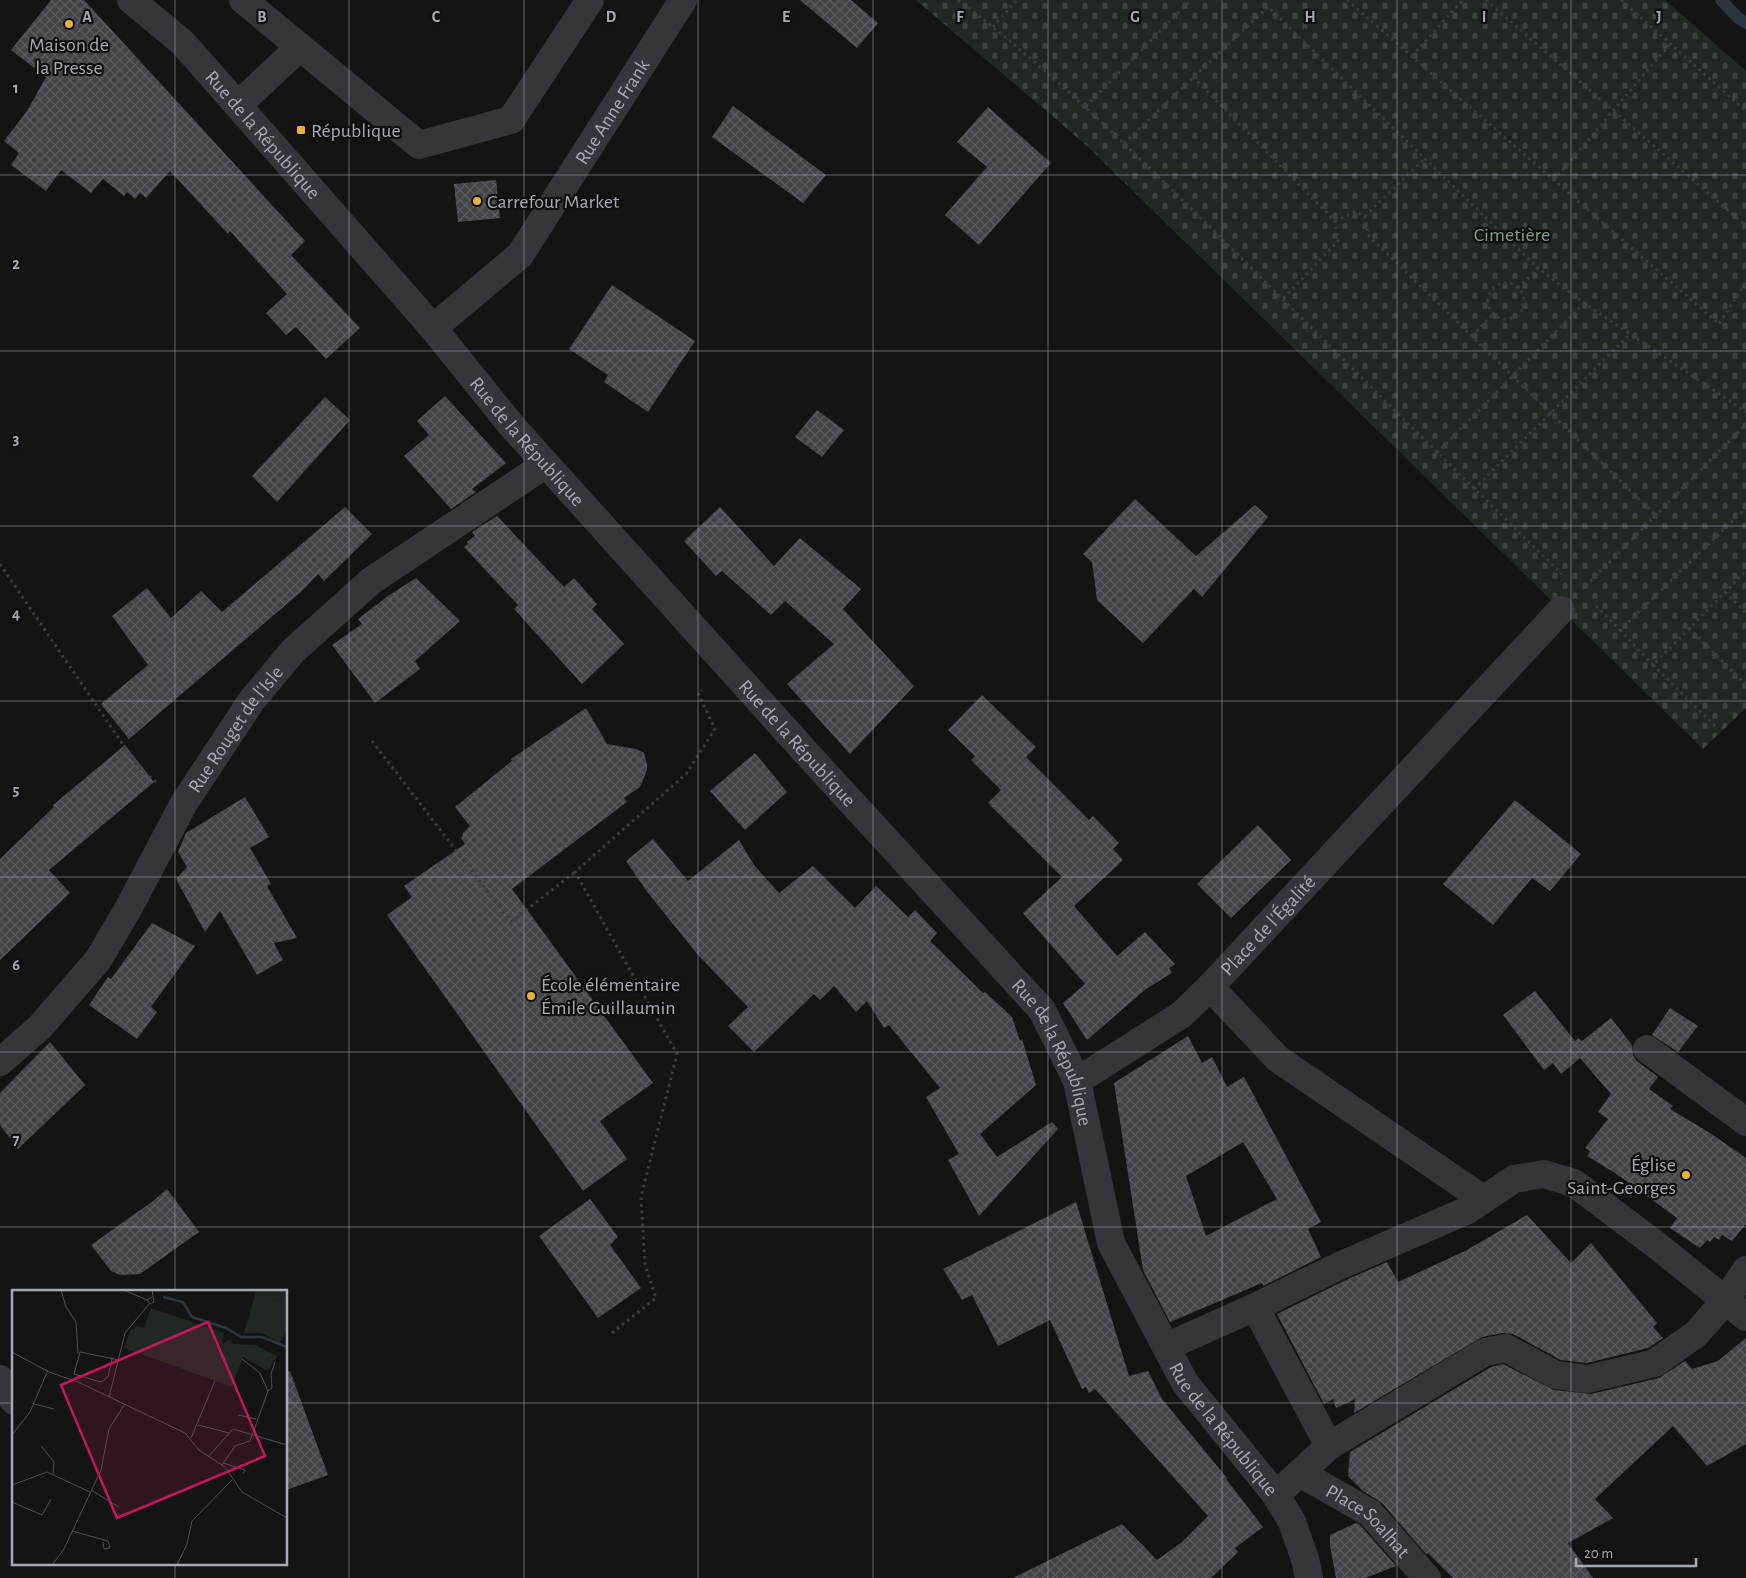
<svg xmlns="http://www.w3.org/2000/svg" width="1746" height="1578" font-family="'Alegreya Sans',sans-serif">
<style>
.cemetery{fill:url(#cemetery-stones)}
.lines{fill:none;stroke-linecap:round;stroke-linejoin:round}
.stream{stroke:#2e363d;stroke-width:12}
.building{fill:url(#building-cross-hatch);fill-rule:evenodd}
.path{stroke:#3b3d41;stroke-width:3;stroke-dasharray:2.5 4;stroke-linecap:butt}
.minor{stroke:#35363a;stroke-width:28}
.grid{fill:none;stroke:#a6aab5;stroke-width:1;stroke-opacity:0.55}
.poi-dot{fill:#e8b139;stroke:#0f0f10;stroke-width:2}
.labels{text-anchor:middle;stroke-width:4.5;stroke-linejoin:round;paint-order:stroke}
.poi-label{font-size:20px;fill:#a6aab5;stroke:#0f0f10;text-anchor:start}
.street-label{font-size:20px;fill:#a6aab5;stroke:#0f0f10}
.park-label{font-size:20px;fill:#7e9f81;stroke:#0f0f10}
.inset-river{fill:none;stroke:#2e363d;stroke-width:2.5}
.inset-road{fill:none;stroke:#4e5055;stroke-width:1}
.view{fill:#c2185b;fill-opacity:0.15;stroke:#c2185b;stroke-width:2.5}
.inset-edge{fill:none;stroke:#a6aab5;stroke-width:2.5}
.grid-label{font-size:16px;text-anchor:middle;font-weight:bold;fill:#a6aab5;stroke:#0f0f10;stroke-width:4.5;stroke-linejoin:round;paint-order:stroke}
</style>
<defs>
<pattern id="cemetery-stones" width="16" height="16" patternUnits="userSpaceOnUse" patternTransform="scale(1.25)"><rect width="16" height="16" fill="#202821"/><path d="M2 7V4a2 2 0 0 1 4 0v3zM10 15v-3a2 2 0 0 1 4 0v3z" fill="#3d443f"/></pattern>
<pattern id="building-cross-hatch" width="8" height="8" patternUnits="userSpaceOnUse" patternTransform="scale(1.25)"><rect width="8" height="8" fill="#434448"/><path d="M0 0l8 8M0 8l8-8" fill="none" stroke="#5b5c60"/></pattern>
</defs>
<rect width="100%" height="100%" fill="#141415"/>
<path class="cemetery" d="M 916,0 L 1665,0 L 1746,71 L 1746,708 L 1703,749 L 1085,144 Z"/>
<g class="lines">
<path class="stream" d="M 1721,0 L 1738,18 L 1746,23"/>
</g>
<path class="building" d="M 51,0 L 84,0 L 305,241 L 291,255 L 360,328 L 326,359 L 296,327 L 286,335 L 266,313 L 287,294 L 230,231 L 228,234 L 170,171 L 146,198 L 140,193 L 135,199 L 127,192 L 124,196 L 103,179 L 91,193 L 61,170 L 46,191 L 11,165 L 19,153 L 4,141 L 27,111 L 46,77 L 11,50 Z
M 800,0 L 851,0 L 878,23 L 857,48 Z
M 733,106 L 826,175 L 803,203 L 712,137 Z
M 988,107 L 1051,163 L 979,245 L 945,215 L 987,167 L 957,142 Z
M 496,180 L 500,218 L 458,222 L 454,184 Z
M 612,285 L 695,341 L 648,412 L 604,382 L 608,375 L 569,349 Z
M 445,396 L 506,463 L 472,489 L 476,492 L 451,509 L 404,456 L 429,435 L 417,421 Z
M 325,397 L 350,420 L 277,502 L 252,476 Z
M 817,410 L 844,430 L 822,457 L 795,437 Z
M 1135,499 L 1196,556 L 1255,505 L 1268,517 L 1202,597 L 1194,589 L 1143,643 L 1097,600 L 1092,562 L 1083,554 Z
M 345,507 L 372,534 L 324,581 L 318,574 L 303,590 L 129,739 L 101,704 L 148,665 L 112,616 L 147,588 L 171,618 L 201,591 L 222,612 Z
M 720,507 L 774,566 L 800,538 L 861,589 L 843,609 L 914,686 L 850,754 L 787,684 L 834,644 L 785,601 L 771,615 L 722,571 L 716,576 L 684,541 Z
M 497,516 L 564,587 L 574,578 L 597,604 L 592,609 L 624,644 L 582,684 L 514,609 L 518,605 L 464,547 L 468,544 L 467,542 L 475,536 L 472,532 Z
M 416,578 L 460,621 L 415,661 L 420,669 L 375,703 L 332,645 L 362,624 L 358,619 L 388,596 Z
M 982,695 L 1036,747 L 1026,757 L 1089,820 L 1093,816 L 1119,843 L 1113,849 L 1123,860 L 1074,906 L 1117,956 L 1145,932 L 1175,964 L 1169,968 L 1172,973 L 1146,989 L 1087,1040 L 1063,1003 L 1085,984 L 1023,913 L 1062,877 L 988,803 L 1001,790 L 971,760 L 975,756 L 948,730 Z
M 586,708 L 607,744 L 636,749 L 644,753 L 647,764 L 647,770 L 640,787 L 624,798 L 627,802 L 512,889 L 653,1083 L 600,1121 L 627,1159 L 583,1191 L 387,915 L 412,897 L 404,886 L 465,844 L 461,838 L 463,836 L 462,834 L 470,826 L 455,807 L 512,761 L 511,759 Z
M 125,745 L 154,782 L 49,870 L 70,893 L 0,960 L 0,859 L 54,807 L 53,805 Z
M 755,753 L 787,792 L 745,830 L 710,791 Z
M 245,797 L 269,837 L 250,848 L 271,884 L 267,886 L 297,938 L 274,943 L 283,960 L 257,975 L 220,911 L 205,932 L 176,879 L 187,867 L 178,852 L 186,833 Z
M 1515,800 L 1581,854 L 1550,891 L 1532,878 L 1493,925 L 1443,884 Z
M 1258,825 L 1291,860 L 1231,918 L 1197,884 Z
M 653,839 L 688,881 L 739,840 L 754,865 L 779,893 L 813,866 L 855,908 L 876,886 L 908,917 L 915,910 L 937,933 L 930,941 L 983,993 L 985,992 L 1012,1017 L 1020,1041 L 1022,1039 L 1036,1085 L 980,1134 L 997,1157 L 1052,1122 L 1058,1129 L 979,1216 L 948,1160 L 959,1154 L 926,1097 L 940,1088 L 889,1025 L 884,1028 L 867,1001 L 856,1012 L 834,986 L 820,1000 L 814,994 L 754,1052 L 728,1026 L 748,1007 L 698,955 L 648,893 L 626,861 Z
M 152,923 L 195,946 L 151,1007 L 157,1012 L 137,1039 L 89,1005 L 108,977 L 111,979 Z
M 1535,991 L 1575,1041 L 1578,1038 L 1582,1041 L 1611,1018 L 1632,1045 L 1633,1055 L 1637,1061 L 1658,1077 L 1649,1089 L 1673,1106 L 1670,1109 L 1710,1133 L 1746,1158 L 1746,1224 L 1732,1241 L 1722,1235 L 1719,1240 L 1714,1237 L 1710,1242 L 1707,1240 L 1700,1248 L 1670,1228 L 1677,1218 L 1615,1173 L 1587,1156 L 1590,1151 L 1585,1148 L 1608,1119 L 1598,1112 L 1611,1094 L 1580,1058 L 1561,1074 L 1553,1063 L 1544,1070 L 1503,1015 Z
M 1670,1008 L 1698,1026 L 1678,1052 L 1652,1035 Z
M 1188,1036 L 1202,1063 L 1212,1057 L 1227,1087 L 1244,1077 L 1321,1222 L 1308,1229 L 1321,1257 L 1263,1286 L 1262,1283 L 1170,1322 L 1143,1270 L 1114,1083 ZM 1243,1142 L 1277,1199 L 1206,1236 L 1186,1176 Z
M 50,1042 L 85,1085 L 18,1149 L 0,1125 L 0,1093 Z
M 167,1189 L 199,1232 L 140,1274 L 120,1275 L 111,1271 L 91,1245 L 153,1201 Z
M 590,1199 L 618,1237 L 610,1245 L 641,1288 L 598,1318 L 539,1236 Z
M 1076,1202 L 1129,1376 L 1148,1371 L 1162,1399 L 1227,1478 L 1226,1479 L 1263,1527 L 1235,1548 L 1238,1552 L 1211,1578 L 1013,1578 L 1122,1524 L 1157,1560 L 1182,1542 L 1208,1516 L 1095,1389 L 1089,1393 L 1086,1387 L 1082,1389 L 1050,1320 L 998,1346 L 972,1295 L 962,1300 L 943,1269 Z
M 1527,1215 L 1571,1263 L 1591,1243 L 1657,1323 L 1653,1327 L 1663,1338 L 1648,1348 L 1587,1363 L 1561,1360 L 1513,1334 L 1503,1333 L 1482,1337 L 1354,1413 L 1355,1399 L 1336,1408 L 1333,1399 L 1324,1404 L 1277,1314 L 1346,1280 L 1387,1262 L 1398,1282 L 1467,1250 Z
M 1746,1338 L 1746,1444 L 1707,1466 L 1673,1426 L 1595,1499 L 1613,1518 L 1568,1543 L 1593,1578 L 1453,1578 L 1428,1553 L 1426,1554 L 1382,1503 L 1363,1491 L 1348,1476 L 1350,1452 L 1491,1367 L 1503,1364 L 1554,1390 L 1591,1394 L 1659,1378 L 1685,1361 L 1692,1369 L 1718,1361 Z
M 290,1371 L 328,1475 L 286,1490 L 286,1372 Z
M 1356,1523 L 1360,1525 L 1396,1566 L 1365,1578 L 1336,1578 L 1330,1546 L 1330,1535 Z"/>
<g class="lines">
<path class="path" d="M 958,0 C 1051,70 1133,152 1216,233 C 1331,347 1446,462 1562,574
M 1347,0 L 1719,324 L 1746,282
M 1486,0 L 1746,226
M 1621,0 L 1746,111
M 993,27 L 1017,0
M 1412,56 L 1463,0
M 1193,77 L 1335,221 L 1338,241 L 1283,299
M 1086,106 L 1191,0
M 1124,143 L 1268,7 L 1538,268 L 1584,303 L 1746,412
M 1554,180 L 1670,44
M 1365,216 L 1425,158
M 1335,221 L 1355,212 L 1365,216 L 1368,235 L 1655,515
M1488 301a18 18 0 1 1 36 0a18 18 0 1 1-36 0Z
M 1518,288 L 1538,268
M 1472,336 L 1493,314
M 1437,453 L 1584,303
M 1474,489 L 1630,334
M 0,564 L 139,768 L 156,782
M 1586,586 L 1746,424
M 1725,592 L 1746,613
M 1596,606 L 1620,630 L 1746,508
M 1689,628 L 1746,685
M 1620,630 L 1653,665 L 1746,571
M 1653,665 L 1717,728
M 372,741 L 511,922 L 575,872
M 612,1333 L 656,1298 L 645,1264 L 641,1197 L 677,1054 L 575,872 L 686,774 L 715,729 L 698,693 L 702,690"/>
<g class="minor">
<path id="s1" d="M 131,0 L 183,43 L 433,328 L 511,425 L 810,757 L 1042,1010 L 1077,1081 L 1111,1243 L 1185,1383 L 1276,1495 L 1292,1522 L 1305,1559 L 1309,1578"/>
<path d="M 243,0 L 419,145 L 511,120 L 590,0"/>
<path d="M 238,105 L 300,47"/>
<path id="s2" d="M 433,328 L 520,255 L 683,0"/>
<path d="M 1210,987 L 1278,1059 L 1483,1199"/>
<path d="M 1647,1049 L 1746,1122"/>
<path id="s3" d="M 0,1062 L 40,1027 L 98,960 L 128,909 L 184,803 L 252,700 L 293,651 L 371,581 L 546,464"/>
<path id="s4" d="M 1077,1081 L 1181,1015 L 1210,987 L 1561,610"/>
<path d="M 1255,1307 L 1329,1446"/>
<path d="M 1166,1347 L 1255,1307 L 1339,1266 L 1468,1210 L 1514,1179 L 1544,1174 L 1574,1183 L 1655,1244 L 1746,1317"/>
<path d="M 0,1379 L 14,1401"/>
<path id="s5" d="M 1300,1473 L 1370,1513 L 1427,1578"/>
<path d="M 1276,1495 L 1329,1446 L 1485,1352 L 1506,1348 L 1556,1375 L 1588,1379 L 1655,1363 L 1696,1334 L 1725,1301 L 1746,1270"/>
</g>
</g>
<path class="grid" d="M 175,0 L 175,1292M 349,0 L 349,1578M 524,0 L 524,1578M 698,0 L 698,1578M 873,0 L 873,1578M 1048,0 L 1048,1578M 1222,0 L 1222,1578M 1397,0 L 1397,1578M 1571,0 L 1571,1578M 0,175 L 1746,175M 0,351 L 1746,351M 0,526 L 1746,526M 0,701 L 1746,701M 0,877 L 1746,877M 0,1052 L 1746,1052M 0,1227 L 1746,1227M 0,1403 L 14,1403M 286,1403 L 1746,1403M 175,1564 L 175,1578"/>
<g class="poi-dot">
<circle cx="69" cy="24" r="5"/>
<rect x="296" y="125" width="10" height="10" rx="2.5"/>
<circle cx="477" cy="201" r="5"/>
<circle cx="531" cy="996" r="5"/>
<circle cx="1686" cy="1175" r="5"/>
</g>
<g class="labels">
<g class="poi-label">
<text x="69" y="51" text-anchor="middle">Maison de<tspan x="69" dy="23">la Presse</tspan></text>
<text x="311" y="137">République</text>
<text x="487" y="208">Carrefour Market</text>
<text x="541" y="991">École élémentaire<tspan x="541" dy="23">Émile Guillaumin</tspan></text>
<text x="1676" y="1171" text-anchor="end">Église<tspan x="1676" dy="23">Saint-Georges</tspan></text>
</g>
<g class="street-label">
<text dy="7" stroke="none"><textPath href="#s2" startOffset="284">Rue Anne Frank</textPath></text>
<text dy="7" stroke="none"><textPath href="#s1" startOffset="189">Rue de la République</textPath></text>
<text dy="7" stroke="none"><textPath href="#s1" startOffset="594">Rue de la République</textPath></text>
<text dy="7" stroke="none"><textPath href="#s3" startOffset="411">Rue Rouget de l'Isle</textPath></text>
<text dy="7" stroke="none"><textPath href="#s1" startOffset="999">Rue de la République</textPath></text>
<text dy="7" stroke="none"><textPath href="#s4" startOffset="248">Place de l'Égalité</textPath></text>
<text dy="7" stroke="none"><textPath href="#s1" startOffset="1404">Rue de la République</textPath></text>
<text dy="7" stroke="none"><textPath href="#s1" startOffset="1824">Rue de la République</textPath></text>
<text dy="7" stroke="none"><textPath href="#s5" startOffset="84">Place Soalhat</textPath></text>
</g>
<g class="park-label">
<text x="1512" y="241">Cimetière</text>
</g>
</g>
<g transform="translate(12 1290)">
<rect width="275" height="275" fill="#141415"/>
<path d="M 243,5 L 261,11 L 275,5 L 275,41 L 268,53 L 250,43 L 232,43 Z" fill="#202821"/>
<path d="M 244,0 L 275,0 L 275,5 L 261,11 L 243,5 Z" fill="#202821"/>
<path d="M 139,18 L 212,43 L 210,54 L 218,50 L 221,54 L 243,55 L 265,66 L 256,81 L 231,67 L 220,97 L 112,58 L 119,39 L 122,40 L 124,36 L 132,38 Z" fill="#202821"/>
<path class="inset-river" d="M 151,7 L 171,12 L 180,27 L 214,38 L 229,47 L 250,47 L 275,57"/>
<path class="inset-road" d="M 49,0 L 54,17 L 64,32 L 66,63M 112,0 L 135,10M 140,7 L 135,10 L 138,14 L 142,12 L 140,0M 0,62 L 37,82 L 66,92 L 173,143 L 187,160 L 213,177 L 230,202 L 275,228M 100,69 L 96,87 L 89,92 L 62,84 L 68,62 L 107,70M 230,69 L 248,83 L 256,101 L 260,98 L 259,84 L 263,72M 97,107 L 113,43 L 137,14M 22,114 L 42,119M 226,125 L 244,129M 186,135 L 217,143M 0,145 L 18,122 L 36,80M 179,148 L 203,91M 29,156 L 42,172 L 41,185M 196,167 L 221,139 L 275,155M 211,173 L 233,180 L 231,184M 210,175 L 223,156 L 238,151 L 256,101M 0,195 L 35,182 L 78,202M 79,200 L 107,217M 0,212 L 30,225 L 39,209M 60,241 L 96,251 L 98,258 L 92,259 L 91,252M 40,275 L 52,259 L 89,180 L 97,139 L 112,115M 165,275 L 175,254 L 180,231 L 220,190"/>
<path class="view" d="M 196,32 L 253,166 L 105,228 L 49,95 Z"/>
<rect width="275" height="275" class="inset-edge"/>
</g>
<g class="grid-label">
<text x="87" y="22">A</text>
<text x="262" y="22">B</text>
<text x="436" y="22">C</text>
<text x="611" y="22">D</text>
<text x="786" y="22">E</text>
<text x="960" y="22">F</text>
<text x="1135" y="22">G</text>
<text x="1310" y="22">H</text>
<text x="1484" y="22">I</text>
<text x="1659" y="22">J</text>
<text x="16" y="93">1</text>
<text x="16" y="269">2</text>
<text x="16" y="444">3</text>
<text x="16" y="619">4</text>
<text x="16" y="795">5</text>
<text x="16" y="970">6</text>
<text x="16" y="1145">7</text>
</g>
<path d="M1576 1558v8h120v-8" fill="none" stroke="#a6aab5" stroke-width="2.5"/>
<text x="1584" y="1558" font-size="15" fill="#a6aab5" stroke="#0f0f10" stroke-width="4" paint-order="stroke">20 m</text>
</svg>
